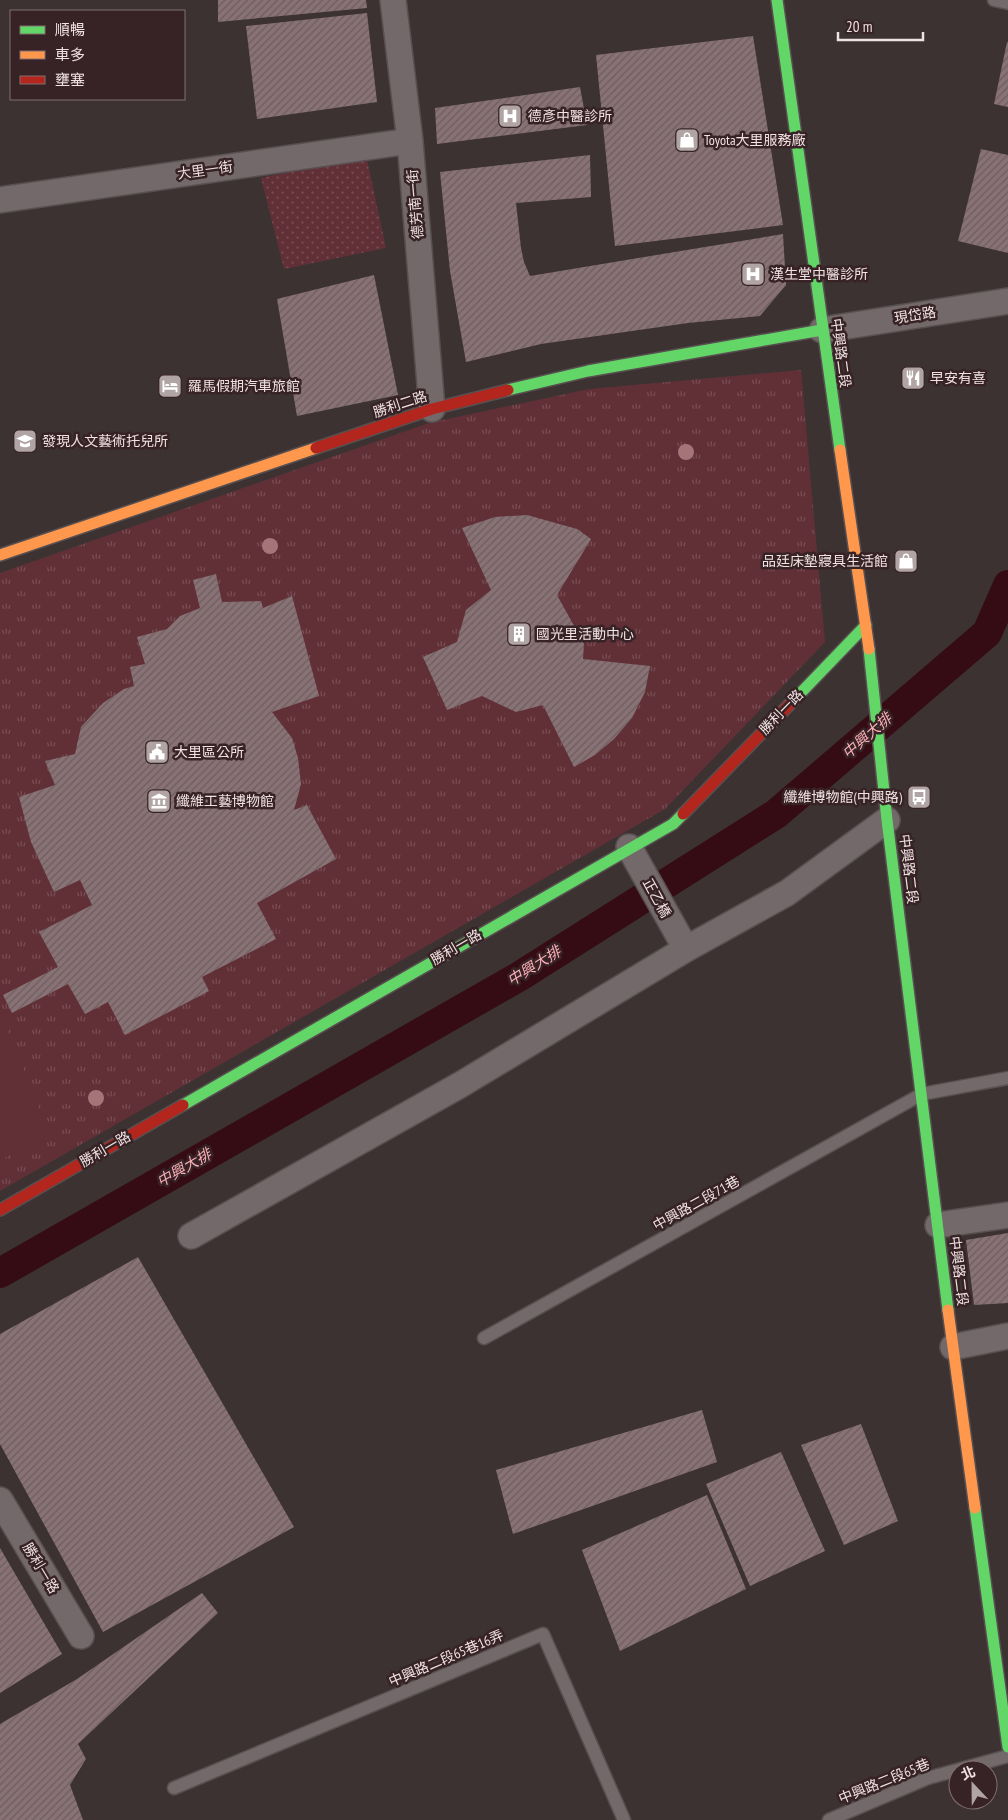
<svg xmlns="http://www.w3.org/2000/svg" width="1008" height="1820" font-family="'PT Sans Narrow','Noto Sans TC',sans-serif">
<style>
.grass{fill:url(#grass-dots)}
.park{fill:url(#park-tufts)}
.pitch{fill:#613037}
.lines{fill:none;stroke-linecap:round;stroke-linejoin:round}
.canal{stroke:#350b14;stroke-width:30}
.building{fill:url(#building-hatch)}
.lane-casing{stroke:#584f50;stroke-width:15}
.street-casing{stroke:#584f50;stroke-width:28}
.fast-casing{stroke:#584f50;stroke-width:14}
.slow-casing{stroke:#584f50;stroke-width:14}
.jam-casing{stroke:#584f50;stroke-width:14}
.lane{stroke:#73696a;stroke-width:12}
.street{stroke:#73696a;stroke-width:25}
.fast{stroke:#63d668;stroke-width:11}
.slow{stroke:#ff974d;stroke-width:11}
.jam{stroke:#b3261e;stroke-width:11}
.tree{fill:#a37579}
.labels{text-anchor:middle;stroke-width:5;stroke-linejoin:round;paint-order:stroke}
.poi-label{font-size:14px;fill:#f0e2e3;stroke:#372325;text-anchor:start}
.street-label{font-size:14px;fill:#f0e2e3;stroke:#372325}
.water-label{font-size:15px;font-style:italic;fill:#fcafb8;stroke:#372325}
</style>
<defs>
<pattern id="grass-dots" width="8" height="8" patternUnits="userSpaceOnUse" patternTransform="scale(1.25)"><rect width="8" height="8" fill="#613037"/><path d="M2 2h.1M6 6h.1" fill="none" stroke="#784e54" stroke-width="1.8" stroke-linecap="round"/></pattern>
<pattern id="park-tufts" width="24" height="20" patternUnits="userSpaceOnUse" patternTransform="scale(1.25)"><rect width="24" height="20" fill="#613037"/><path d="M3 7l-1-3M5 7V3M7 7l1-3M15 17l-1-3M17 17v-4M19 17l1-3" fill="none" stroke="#784e54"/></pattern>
<pattern id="building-hatch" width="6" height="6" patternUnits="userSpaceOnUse" patternTransform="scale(1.25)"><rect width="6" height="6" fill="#897275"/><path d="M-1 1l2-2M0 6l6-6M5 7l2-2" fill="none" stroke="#6c5d5f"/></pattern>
</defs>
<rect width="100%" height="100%" fill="#3c3232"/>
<path class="grass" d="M 366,155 L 386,248 L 284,269 L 261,178 Z"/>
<path class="park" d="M 801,370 L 825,642 L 665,809 L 0,1191 L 0,573 L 429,423 L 589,389 Z"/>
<path class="pitch" d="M 0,1011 L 49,1133 L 0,1161 Z"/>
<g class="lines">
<path class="canal" d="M 0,1273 L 520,976 L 776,814 L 987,633 L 1008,585"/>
</g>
<path class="building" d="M 218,0 L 366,0 L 367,8 L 218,22 Z
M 367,13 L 377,102 L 257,119 L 246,26 Z
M 753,36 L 783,225 L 615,246 L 596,55 Z
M 1007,42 L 1008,42 L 1008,107 L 994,104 Z
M 580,87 L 587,125 L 437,144 L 435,108 Z
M 981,149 L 1008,155 L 1008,253 L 958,241 Z
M 590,155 L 591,197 L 516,203 L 521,248 L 524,262 L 530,276 L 783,234 L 786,285 L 760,316 L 688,323 L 541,344 L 466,362 L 450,271 L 440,172 Z
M 374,275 L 398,395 L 297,416 L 277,299 Z
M 527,515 L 577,529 L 591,539 L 557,595 L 584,644 L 583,659 L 650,666 L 645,692 L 632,718 L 614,739 L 595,755 L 574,767 L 543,705 L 516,712 L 482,696 L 447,710 L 423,657 L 457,642 L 466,610 L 491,590 L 462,528 L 495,517 Z
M 216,574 L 222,602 L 261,601 L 263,608 L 292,596 L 319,696 L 272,712 L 292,738 L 298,758 L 301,784 L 294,810 L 307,805 L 336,859 L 257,903 L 276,939 L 202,977 L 209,991 L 125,1035 L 108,1002 L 85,1014 L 68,984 L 12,1013 L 3,995 L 58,967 L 39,932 L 92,905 L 80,880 L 54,892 L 31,842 L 19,797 L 55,785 L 45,761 L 75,754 L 81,727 L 103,703 L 124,689 L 134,686 L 130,667 L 145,664 L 137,637 L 167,629 L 180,616 L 200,608 L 193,580 Z
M 1008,1233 L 1008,1303 L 974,1305 L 966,1240 Z
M 138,1257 L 294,1527 L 103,1632 L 0,1444 L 0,1334 Z
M 702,1410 L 717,1462 L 513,1534 L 496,1470 Z
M 861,1424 L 898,1521 L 844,1545 L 801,1445 Z
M 781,1452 L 825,1551 L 750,1586 L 706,1484 Z
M 707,1495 L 746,1589 L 620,1651 L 582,1550 Z
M 0,1548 L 62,1654 L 0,1693 Z
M 202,1593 L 218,1613 L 78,1744 L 86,1759 L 70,1785 L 83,1820 L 0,1820 L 0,1724 L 77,1679 Z"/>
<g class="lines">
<g class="lane-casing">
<path id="lane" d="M 994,0 L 1008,3
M 484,1338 L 922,1094 L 1008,1078
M 174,1788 L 543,1634 L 624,1820
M 829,1820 L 928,1778 L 1008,1756"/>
</g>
<g class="street-casing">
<path id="street" d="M 393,0 L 410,141 L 432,409
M 0,200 L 410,141
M 822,330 L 1008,301
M 629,847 L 686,949
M 938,1225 L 1008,1215
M 191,1236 L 460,1085 L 686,949 L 787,893 L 887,820
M 953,1347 L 1008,1336
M 0,1500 L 81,1636"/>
</g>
<g class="fast-casing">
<path id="fast" d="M 777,0 L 840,450
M 508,390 L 588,371 L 822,330
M 869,649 L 887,820 L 948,1310
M 790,704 L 866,625
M 183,1105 L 673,824 L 683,814
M 975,1508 L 1008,1747"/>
</g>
<g class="slow-casing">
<path id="slow" d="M 840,450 L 869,649
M 0,555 L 316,448
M 948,1310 L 975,1508"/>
</g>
<g class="jam-casing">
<path id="jam" d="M 316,448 L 432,409 L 508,390
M 683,814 L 790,704
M 0,1210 L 183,1105"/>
</g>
<use href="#lane" class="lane"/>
<use href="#street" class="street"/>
<use href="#fast" class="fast"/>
<use href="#slow" class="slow"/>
<use href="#jam" class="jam"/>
</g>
<g class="tree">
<circle cx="686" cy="452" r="8"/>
<circle cx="270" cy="546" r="8"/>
<circle cx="96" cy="1098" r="8"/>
</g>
<defs>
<g id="hospital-square" transform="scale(1.25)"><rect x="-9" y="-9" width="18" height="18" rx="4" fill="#b1a4a5" stroke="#372325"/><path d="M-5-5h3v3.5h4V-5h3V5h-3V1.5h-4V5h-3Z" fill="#fff"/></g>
<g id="shop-square" transform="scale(1.25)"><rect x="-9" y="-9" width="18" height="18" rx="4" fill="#b1a4a5" stroke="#372325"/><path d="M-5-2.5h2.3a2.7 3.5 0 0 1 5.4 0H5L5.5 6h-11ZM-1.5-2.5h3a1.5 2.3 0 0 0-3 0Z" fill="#fff"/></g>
<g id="restaurant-square" transform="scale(1.25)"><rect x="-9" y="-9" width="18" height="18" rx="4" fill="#b1a4a5" stroke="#372325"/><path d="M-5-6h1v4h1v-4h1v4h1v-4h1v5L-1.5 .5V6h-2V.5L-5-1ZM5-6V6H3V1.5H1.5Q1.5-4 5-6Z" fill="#fff"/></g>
<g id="hotel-square" transform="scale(1.25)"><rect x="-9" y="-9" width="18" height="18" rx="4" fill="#b1a4a5" stroke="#372325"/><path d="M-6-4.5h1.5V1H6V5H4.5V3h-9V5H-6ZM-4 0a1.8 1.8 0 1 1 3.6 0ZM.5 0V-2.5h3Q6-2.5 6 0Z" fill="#fff"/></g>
<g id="school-square" transform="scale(1.25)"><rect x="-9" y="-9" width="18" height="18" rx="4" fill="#b1a4a5" stroke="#372325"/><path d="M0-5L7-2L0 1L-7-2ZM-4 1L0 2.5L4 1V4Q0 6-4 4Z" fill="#fff"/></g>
<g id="building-square" transform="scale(1.25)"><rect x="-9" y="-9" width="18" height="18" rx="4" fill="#b1a4a5" stroke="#372325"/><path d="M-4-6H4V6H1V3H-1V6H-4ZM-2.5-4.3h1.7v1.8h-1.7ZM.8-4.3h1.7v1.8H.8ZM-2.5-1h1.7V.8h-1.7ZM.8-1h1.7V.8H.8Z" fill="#fff"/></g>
<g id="civic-square" transform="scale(1.25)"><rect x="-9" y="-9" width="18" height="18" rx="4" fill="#b1a4a5" stroke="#372325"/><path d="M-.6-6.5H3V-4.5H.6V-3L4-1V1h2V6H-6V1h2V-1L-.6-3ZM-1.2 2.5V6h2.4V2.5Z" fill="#fff"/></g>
<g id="bus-square" transform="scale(1.25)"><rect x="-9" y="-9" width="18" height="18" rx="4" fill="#b1a4a5" stroke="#372325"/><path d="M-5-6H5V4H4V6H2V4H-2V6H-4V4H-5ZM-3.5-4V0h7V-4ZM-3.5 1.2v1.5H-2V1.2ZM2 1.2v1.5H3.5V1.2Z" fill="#fff"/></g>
<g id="museum-square" transform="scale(1.25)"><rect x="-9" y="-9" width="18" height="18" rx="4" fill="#b1a4a5" stroke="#372325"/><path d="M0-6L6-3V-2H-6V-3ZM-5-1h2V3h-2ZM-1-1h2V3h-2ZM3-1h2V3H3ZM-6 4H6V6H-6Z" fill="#fff"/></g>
</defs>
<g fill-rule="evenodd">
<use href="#hospital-square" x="510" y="116"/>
<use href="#shop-square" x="687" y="140"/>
<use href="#hospital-square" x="753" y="274"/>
<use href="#restaurant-square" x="913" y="378"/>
<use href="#hotel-square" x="170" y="386"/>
<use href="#school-square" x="25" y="441"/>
<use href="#shop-square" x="906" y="561"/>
<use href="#building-square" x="519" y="634"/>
<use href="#civic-square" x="157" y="752"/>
<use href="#bus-square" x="919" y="797"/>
<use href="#museum-square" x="159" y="801"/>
</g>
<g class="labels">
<g class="poi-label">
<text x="528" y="121">德彥中醫診所</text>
<text x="704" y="145">Toyota大里服務廠</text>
<text x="770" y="279">漢生堂中醫診所</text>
<text x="930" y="383">早安有喜</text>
<text x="188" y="391">羅馬假期汽車旅館</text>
<text x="42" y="446">發現人文藝術托兒所</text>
<text x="888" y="566" text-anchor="end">品廷床墊寢具生活館</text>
<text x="536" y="639">國光里活動中心</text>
<text x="174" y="757">大里區公所</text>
<text x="902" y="802" text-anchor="end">纖維博物館(中興路)</text>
<text x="176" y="806">纖維工藝博物館</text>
</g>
<g class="street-label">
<text transform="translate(205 170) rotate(-8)" y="5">大里一街</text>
<text transform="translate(415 204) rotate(-95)" y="5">德芳南一街</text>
<text transform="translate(915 315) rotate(-9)" y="5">現岱路</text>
<text transform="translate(841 353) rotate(82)" y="5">中興路二段</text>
<text transform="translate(400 404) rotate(-18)" y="5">勝利二路</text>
<text transform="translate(781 712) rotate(-46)" y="5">勝利一路</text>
<text transform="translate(909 869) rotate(83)" y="5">中興路二段</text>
<text transform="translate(657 898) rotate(61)" y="5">正乙橋</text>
<text transform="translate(456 947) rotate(-30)" y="5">勝利一路</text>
<text transform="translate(105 1149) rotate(-30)" y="5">勝利一路</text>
<text transform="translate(696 1203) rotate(-29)" y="5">中興路二段71巷</text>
<text transform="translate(959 1271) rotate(83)" y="5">中興路二段</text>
<text transform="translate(41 1568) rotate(59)" y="5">勝利一路</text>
<text transform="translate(446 1658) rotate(-23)" y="5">中興路二段65巷16弄</text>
<text transform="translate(884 1781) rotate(-22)" y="5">中興路二段65巷</text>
</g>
<g class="water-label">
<text transform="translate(867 736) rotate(-41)" y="5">中興大排</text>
<text transform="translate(534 966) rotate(-32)" y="5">中興大排</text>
<text transform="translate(184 1168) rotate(-30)" y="5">中興大排</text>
</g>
</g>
<rect x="10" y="10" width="175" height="90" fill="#372325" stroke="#816f71"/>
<rect x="20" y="26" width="25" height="8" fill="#63d668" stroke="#816f71"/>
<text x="55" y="35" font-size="15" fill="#f0e2e3">順暢</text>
<rect x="20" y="51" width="25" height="8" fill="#ff974d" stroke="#816f71"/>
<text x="55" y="60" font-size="15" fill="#f0e2e3">車多</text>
<rect x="20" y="76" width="25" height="8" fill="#b3261e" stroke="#816f71"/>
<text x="55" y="85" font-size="15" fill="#f0e2e3">壅塞</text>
<g transform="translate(973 1785) rotate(338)"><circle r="24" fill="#372325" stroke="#816f71"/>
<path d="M0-4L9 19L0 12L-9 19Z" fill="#b1a4a5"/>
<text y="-8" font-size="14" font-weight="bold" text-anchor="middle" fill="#f0e2e3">北</text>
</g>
<path d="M838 32v8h85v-8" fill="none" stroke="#f0e2e3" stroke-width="2.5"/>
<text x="846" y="32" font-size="15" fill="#f0e2e3" stroke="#372325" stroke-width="4" paint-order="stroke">20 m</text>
</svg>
